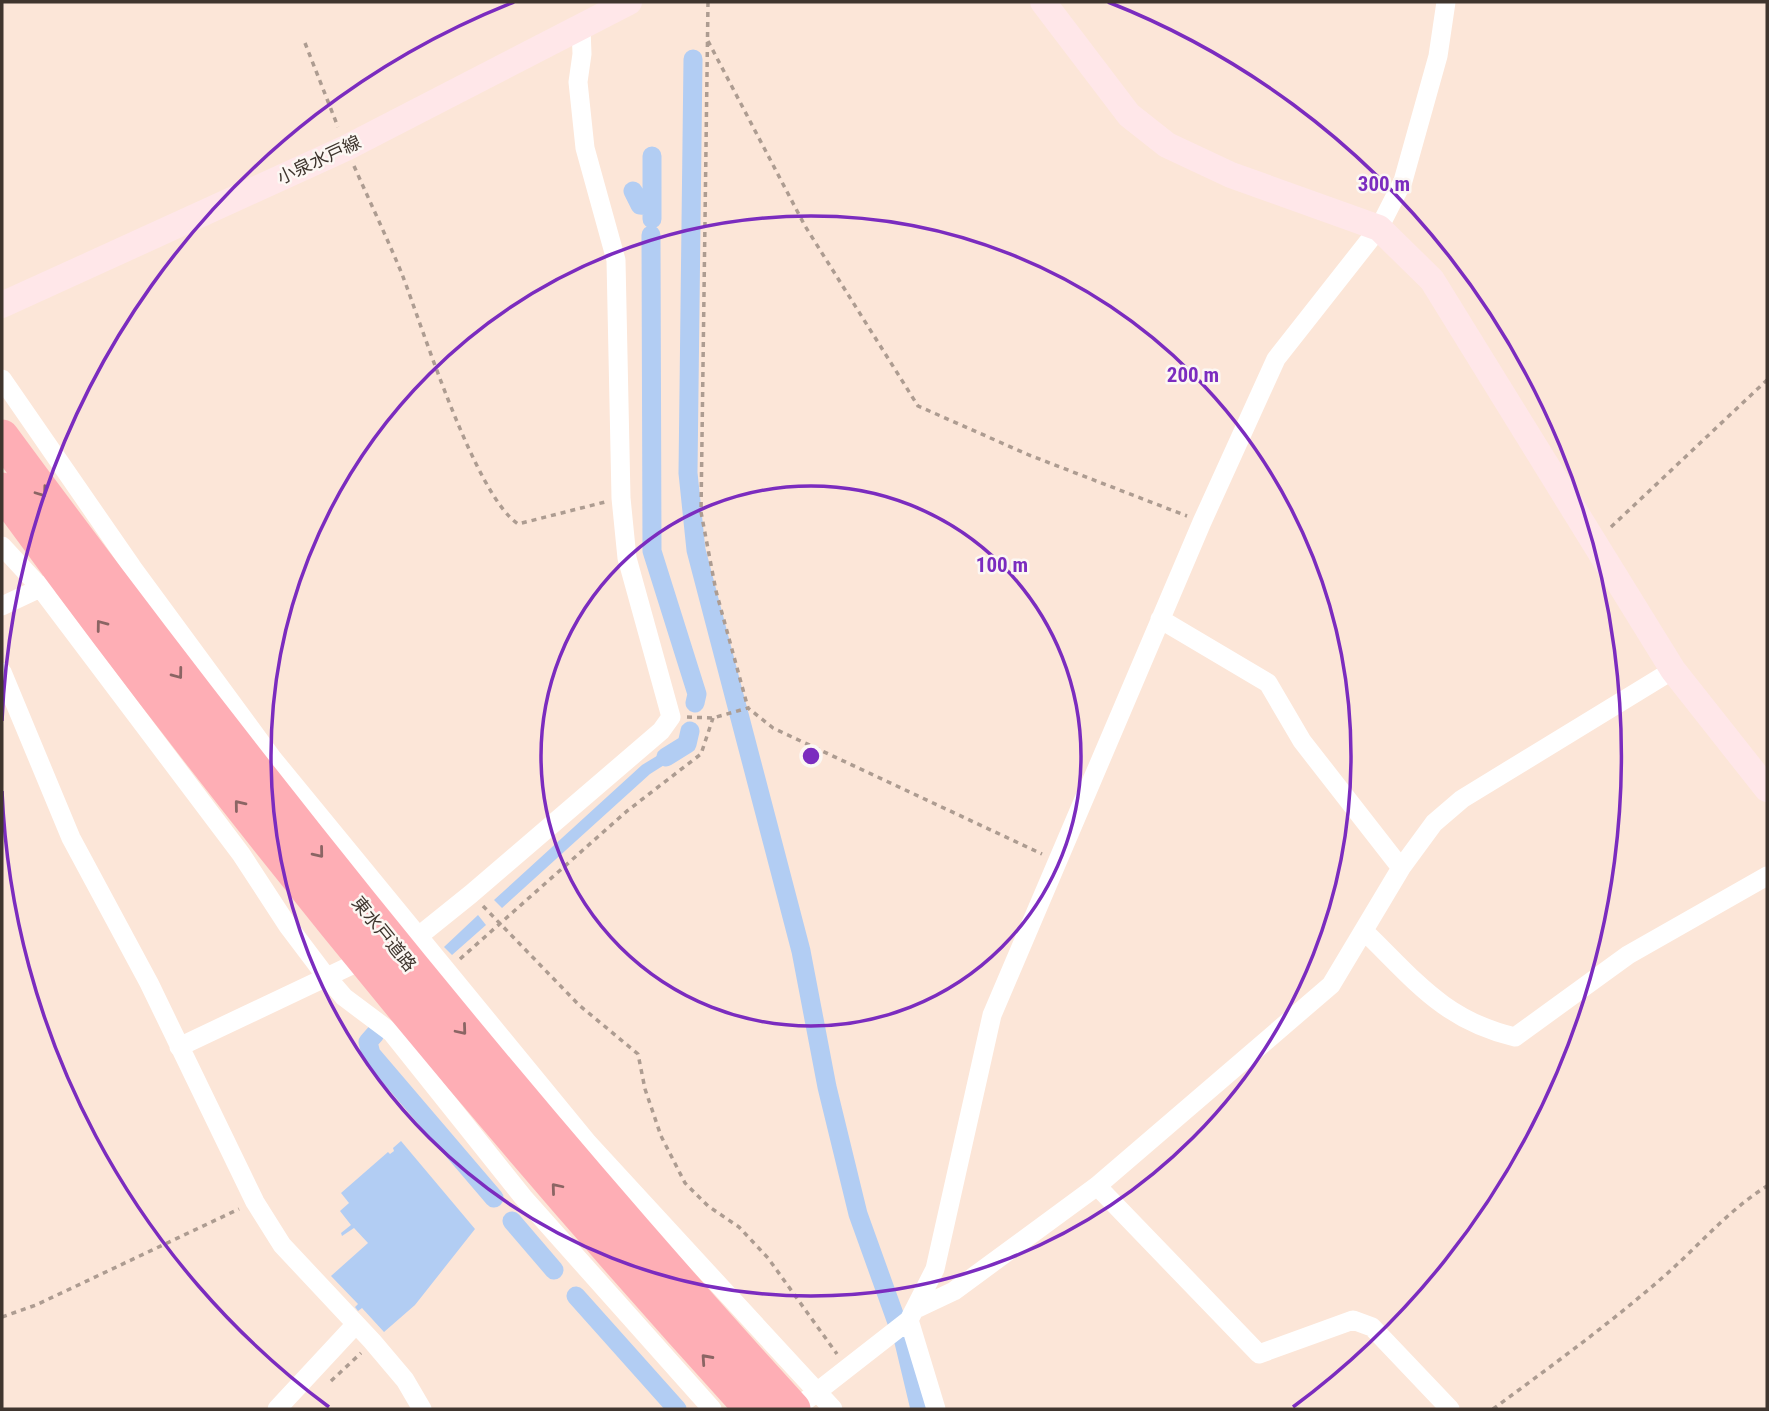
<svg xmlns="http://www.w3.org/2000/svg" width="1769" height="1411" font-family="'Roboto Condensed','Noto Sans JP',sans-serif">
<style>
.water{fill:#b2cdf3}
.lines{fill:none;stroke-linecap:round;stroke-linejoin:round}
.canal{stroke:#b2cdf3;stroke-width:19}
.path{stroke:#ad9c91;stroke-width:3.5;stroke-dasharray:5 5;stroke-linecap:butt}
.street{stroke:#fff;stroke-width:19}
.secondary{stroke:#ffe7e9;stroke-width:26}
.highway{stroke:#feaeb5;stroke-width:35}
.oneway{stroke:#8b6564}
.ring{fill:none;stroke:#7b2cbf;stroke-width:3.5}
.labels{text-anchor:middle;stroke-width:5;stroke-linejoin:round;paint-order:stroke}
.street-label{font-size:18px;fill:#3f352e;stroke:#fcf7f3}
.centre{fill:#7b2cbf;stroke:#fcf7f3;stroke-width:3.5}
.ring-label{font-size:21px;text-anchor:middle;font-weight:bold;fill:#7b2cbf;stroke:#fcf7f3;stroke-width:5;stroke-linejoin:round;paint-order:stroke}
</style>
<rect width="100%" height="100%" fill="#fce6d8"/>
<path class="water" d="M 683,740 L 691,748 L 650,774 L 502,908 L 494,900 L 642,765 Z
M 478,915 L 486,925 L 452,955 L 444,947 Z
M 401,1141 L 475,1229 L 415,1305 L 384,1332 L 362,1308 L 358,1311 L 355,1307 L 358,1304 L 331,1276 L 368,1243 L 354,1228 L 342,1236 L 341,1233 L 351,1225 L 340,1211 L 349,1203 L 341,1193 L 388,1152 L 390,1154 L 394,1151 L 393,1148 Z"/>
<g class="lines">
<path class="canal" d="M 693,59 L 688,473 L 696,550 L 801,951 L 827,1087 L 858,1214 L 904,1342 L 920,1409
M 633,191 L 640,205 L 651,206
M 652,219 L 652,156
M 651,235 L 652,551 L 697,694 L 695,703
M 666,757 L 687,744 L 690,731
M 375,1034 L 368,1042 L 371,1054 L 494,1198
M 512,1221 L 554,1270
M 576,1296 L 677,1409"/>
<path class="path" d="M 708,2 L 701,512 L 716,591 L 748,708
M 708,41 L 805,226 L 918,406 L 1029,455 L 1187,516
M 305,43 L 338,127
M 354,166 C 370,202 387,238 402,274 C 423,329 475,495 518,524 L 605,502
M 1611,527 L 1767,380
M 687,717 L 713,718 L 748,708 L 773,728 L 1042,854
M 483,906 L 579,1005 L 638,1054 L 645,1089 L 661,1136 L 685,1183 L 708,1206 L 739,1227 L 768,1258 L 837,1354
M 460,959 L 627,811 L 701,754 L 713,718
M 2,1317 L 36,1305 L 239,1209
M 331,1381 L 361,1353
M 1493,1409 C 1550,1367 1608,1325 1662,1278 C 1698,1247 1727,1211 1767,1186"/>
<path class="street" d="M 2,379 L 132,567 L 273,759 L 588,1143 L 833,1409
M 2,546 L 39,586 L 241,854 L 288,926 L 325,975 L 344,997 L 392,1033 L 523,1197 L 712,1409
M 2,606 L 51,583
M 1160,619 L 1268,683 L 1302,741 L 1401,868
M 2,672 L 71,838 L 149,983 L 255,1202 L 282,1245 L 372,1341 L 405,1380 L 422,1409
M 1364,931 C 1414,979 1443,1020 1515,1037 L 1628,955 L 1767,876
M 408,940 L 420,935 L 471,894 L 661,731 L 671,717 L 627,558 L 621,498 L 616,260 L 585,148 L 578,82 L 582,54 L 581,28
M 179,1047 L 371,956
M 1097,1186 L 1259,1354 L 1353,1320 L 1372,1327 L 1450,1409
M 918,1308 L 954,1291 L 1097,1186 L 1331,985 L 1401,868 L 1434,823 L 1462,799 L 1673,670
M 909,1320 L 936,1409
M 277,1409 L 356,1324
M 795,1409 L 909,1320 L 935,1269 L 992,1015 L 1202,522 L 1276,359 L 1379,228 L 1403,181 L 1438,56 L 1446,2"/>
<path class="secondary" d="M 1043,2 L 1129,115 L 1167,145 L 1231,175 L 1379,228 L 1432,280 L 1673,670 L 1767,789
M 2,305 L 346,148 L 629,2"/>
<path class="highway" d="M 2,437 C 250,774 511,1100 793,1409
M 2,490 C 235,810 486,1117 752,1409"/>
</g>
<defs><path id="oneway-chevron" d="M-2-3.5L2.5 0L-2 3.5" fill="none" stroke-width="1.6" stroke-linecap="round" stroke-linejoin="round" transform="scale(1.75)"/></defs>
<g class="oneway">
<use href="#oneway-chevron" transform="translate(42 492) rotate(54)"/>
<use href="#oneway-chevron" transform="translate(101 625) rotate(-127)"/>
<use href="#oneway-chevron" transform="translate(178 674) rotate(53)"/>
<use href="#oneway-chevron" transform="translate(239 805) rotate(-129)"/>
<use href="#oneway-chevron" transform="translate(319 853) rotate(51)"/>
<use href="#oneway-chevron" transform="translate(462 1030) rotate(50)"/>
<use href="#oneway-chevron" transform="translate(556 1188) rotate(-130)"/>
<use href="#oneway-chevron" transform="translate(706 1359) rotate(-132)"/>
</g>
<g class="ring">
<circle cx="811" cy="756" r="270"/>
<circle cx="811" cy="756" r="540"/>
<path d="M329 1407A810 810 0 0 1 2 791M2 721A810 810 0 0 1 514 2M1108 2A810 810 0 0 1 1293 1407"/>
</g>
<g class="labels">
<g class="street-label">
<text transform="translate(319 160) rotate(-25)" y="6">小泉水戸線</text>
<text transform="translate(384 934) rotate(51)" y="6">東水戸道路</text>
</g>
</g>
<circle cx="811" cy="756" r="10" class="centre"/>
<g class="ring-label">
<text x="1384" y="191">300 m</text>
<text x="1193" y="382">200 m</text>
<text x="1002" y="572">100 m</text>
</g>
<rect width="1769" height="1411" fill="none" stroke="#3f352e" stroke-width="7"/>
</svg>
